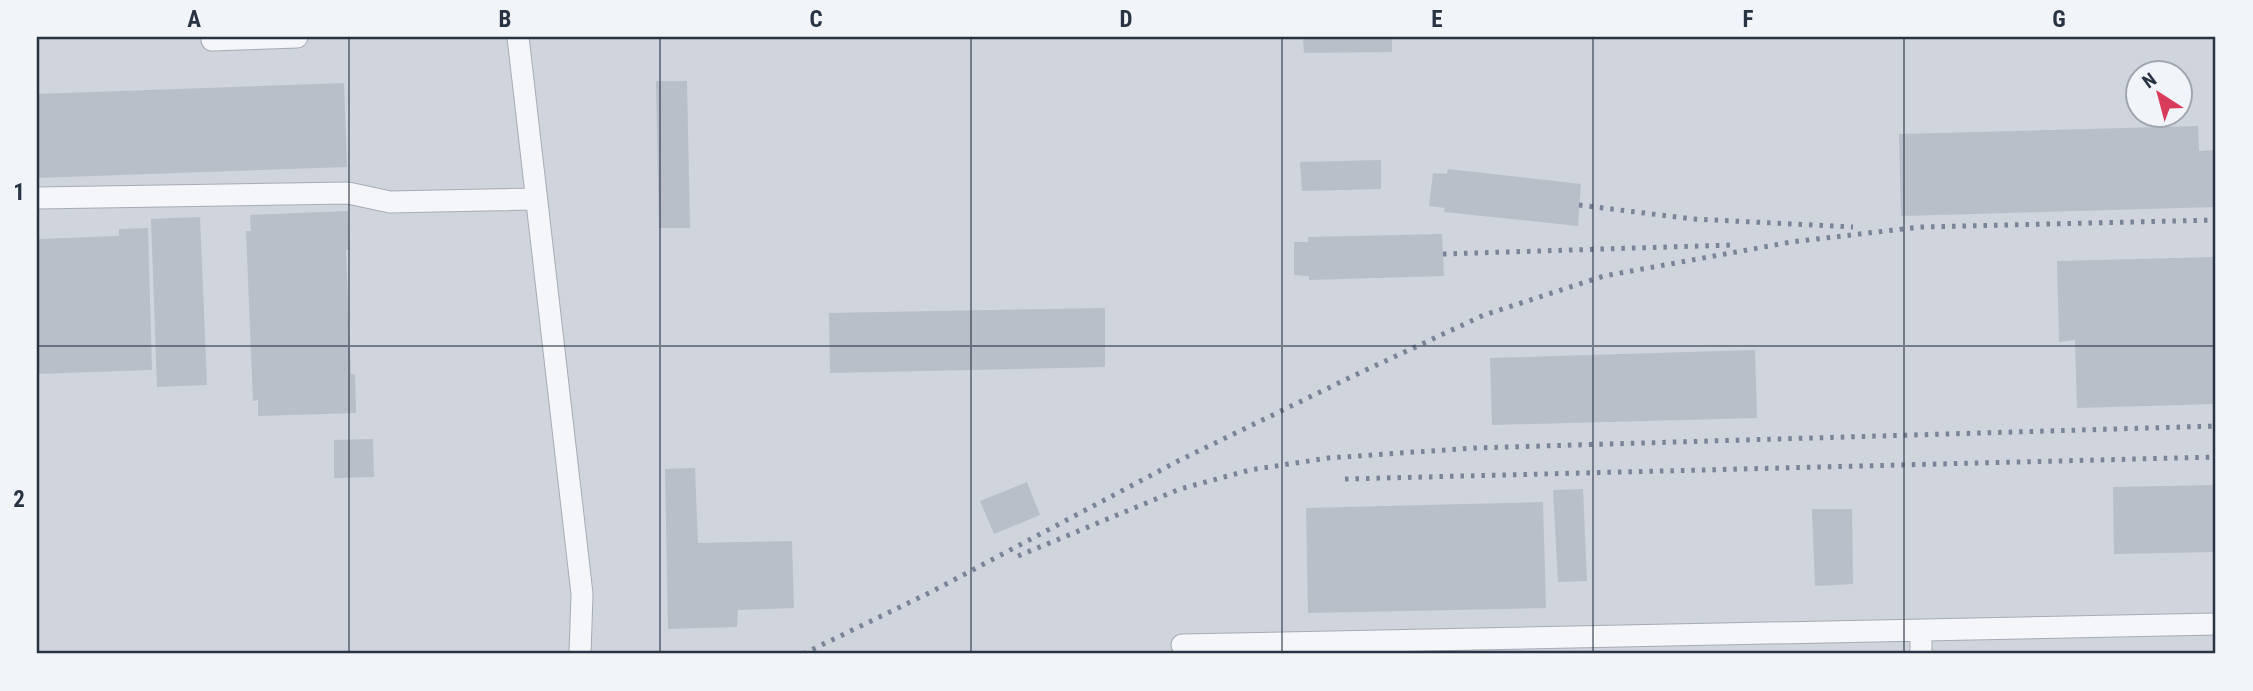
<svg xmlns="http://www.w3.org/2000/svg" width="2253" height="691" font-family="'Roboto Condensed',sans-serif">
<style>
.built{fill:#cfd4dd;fill-rule:evenodd}
.building{fill:#b8bfc9}
.lines{fill:none;stroke-linecap:round;stroke-linejoin:round}
.service-casing{stroke:#a6acb6;stroke-width:23}
.service{stroke:#f4f6f9;stroke-width:21}
.rail{stroke:#798596;stroke-width:5;stroke-dasharray:3.5 7;stroke-linecap:butt}
.grid{fill:none;stroke:#283344;stroke-width:2;stroke-opacity:0.55}
.neatline{fill:none;stroke:#283344;stroke-width:2.5}
.grid-label{font-size:23px;text-anchor:middle;font-weight:bold;fill:#283344}
</style>
<rect width="100%" height="100%" fill="#e1e5eb"/>
<path class="built" d="M 37,37 L 2216,37 L 2216,654 L 37,654 ZM 2138,74 L 2180,74 L 2180,116 L 2138,116 Z"/>
<path class="building" d="M 1303,37 L 1392,37 L 1392,52 L 1304,53 Z
M 656,81 L 687,81 L 690,228 L 659,228 Z
M 344,83 L 347,167 L 37,178 L 37,94 Z
M 2198,126 L 2199,151 L 2216,150 L 2216,207 L 1901,216 L 1899,134 Z
M 1381,160 L 1381,189 L 1302,191 L 1300,162 Z
M 1448,169 L 1581,184 L 1578,226 L 1444,212 L 1445,208 L 1429,206 L 1433,173 L 1447,174 Z
M 348,211 L 350,250 L 346,250 L 351,374 L 355,374 L 356,413 L 258,416 L 258,400 L 253,401 L 246,231 L 251,231 L 250,215 Z
M 200,217 L 207,385 L 157,387 L 151,219 Z
M 148,228 L 152,370 L 37,374 L 37,239 L 119,236 L 119,229 Z
M 1442,234 L 1444,276 L 1309,280 L 1309,276 L 1294,275 L 1294,242 L 1308,242 L 1308,237 Z
M 2216,257 L 2216,404 L 2077,408 L 2075,340 L 2059,342 L 2057,261 Z
M 1105,308 L 1105,367 L 830,373 L 829,313 Z
M 1755,350 L 1757,418 L 1492,425 L 1490,358 Z
M 373,439 L 374,477 L 334,478 L 334,440 Z
M 695,468 L 698,543 L 792,541 L 794,608 L 738,610 L 737,627 L 668,629 L 665,469 Z
M 1027,482 L 1040,515 L 994,534 L 980,501 Z
M 2216,485 L 2216,552 L 2114,554 L 2113,487 Z
M 1583,489 L 1587,581 L 1558,582 L 1553,490 Z
M 1543,502 L 1546,608 L 1308,613 L 1306,508 Z
M 1812,509 L 1852,509 L 1853,584 L 1815,586 Z"/>
<g class="lines">
<g class="service-casing">
<path id="service" d="M 518,37 L 582,594 L 580,654
M 212,40 L 297,37
M 37,198 L 348,193 L 390,202 L 536,199
M 1921,630 L 1921,654
M 1182,645 L 2216,624"/>
</g>
<use href="#service" class="service"/>
<path class="rail" d="M 1579,205 L 1693,219 L 1853,227
M 1443,254 L 1732,245
M 1345,479 L 2216,457
M 1018,556 L 1180,489 L 1250,470 L 1328,458 L 1474,448 L 2216,426
M 803,654 L 931,592 L 1178,461 L 1351,377 L 1484,315 L 1604,276 L 1791,242 L 1920,227 L 2216,220"/>
</g>
<path class="grid" d="M 349,37 L 349,654M 660,37 L 660,654M 971,37 L 971,654M 1282,37 L 1282,654M 1593,37 L 1593,654M 1904,37 L 1904,654M 37,346 L 2216,346"/>
<rect width="2253" height="691" fill="none" stroke="#f1f4f8" stroke-width="77"/>
<g transform="translate(2159 94) rotate(324)"><circle r="33" fill="#f1f4f8" stroke="#a1a7b0" stroke-width="2"/>
<path d="M0-5L12 26L0 18L-12 26Z" fill="#d93c5b"/>
<text y="-10" font-size="19" font-weight="bold" text-anchor="middle" fill="#283344">N</text>
</g>
<rect x="38" y="38" width="2176" height="614" class="neatline"/>
<g class="grid-label">
<text x="194" y="27">A</text>
<text x="505" y="27">B</text>
<text x="816" y="27">C</text>
<text x="1126" y="27">D</text>
<text x="1437" y="27">E</text>
<text x="1748" y="27">F</text>
<text x="2059" y="27">G</text>
<text x="19" y="200">1</text>
<text x="19" y="507">2</text>
</g>
</svg>
